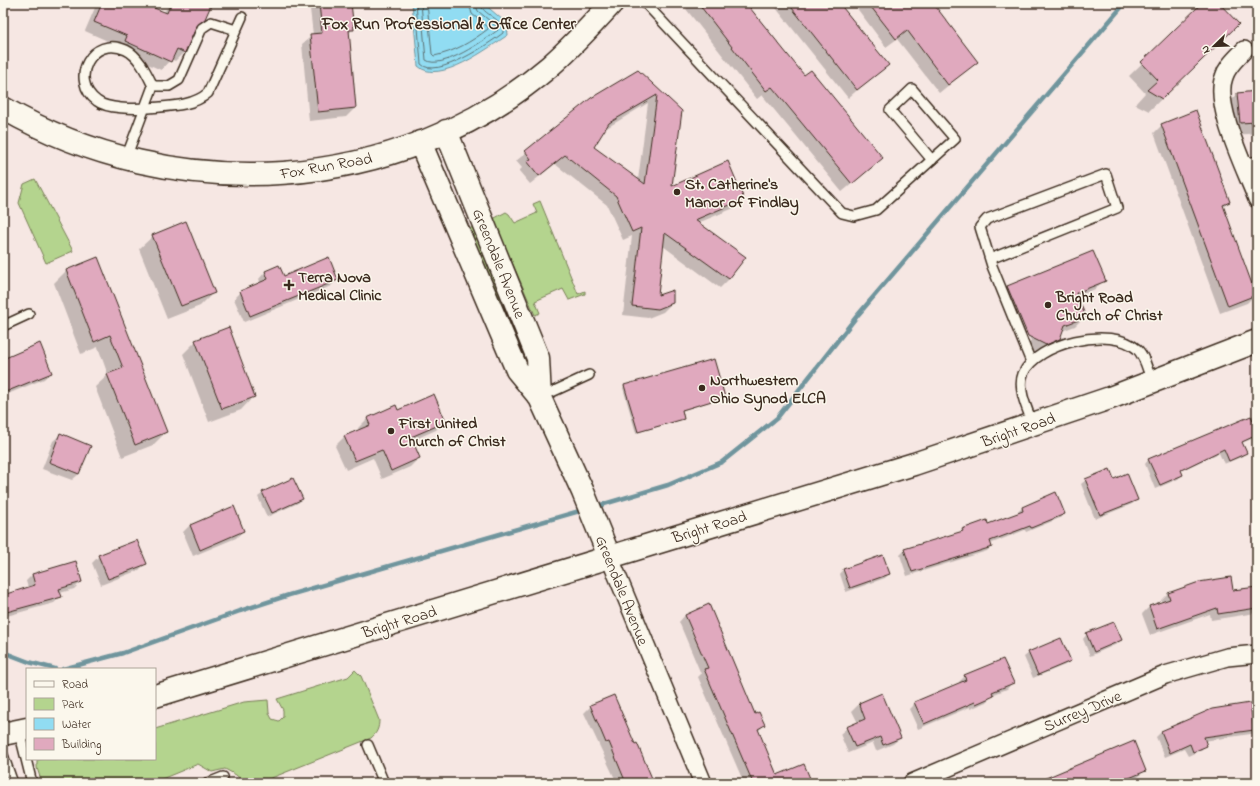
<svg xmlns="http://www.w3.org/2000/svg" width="1260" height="786" font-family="'Indie Flower',sans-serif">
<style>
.green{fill:#b4d48e;stroke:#787f56}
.water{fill:#91dcf2;stroke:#6f959d}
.shadow{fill:#0003;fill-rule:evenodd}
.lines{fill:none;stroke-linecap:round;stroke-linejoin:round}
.shore{stroke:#5d7173;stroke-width:1}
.stream{stroke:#6f959d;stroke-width:4.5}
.building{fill:#e0a9be;stroke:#3b2a1e;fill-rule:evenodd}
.lane-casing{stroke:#3b2a1e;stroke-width:12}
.street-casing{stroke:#3b2a1e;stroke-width:20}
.secondary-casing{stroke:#3b2a1e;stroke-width:25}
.lane{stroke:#fbf7ec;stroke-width:9}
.street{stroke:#fbf7ec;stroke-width:17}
.secondary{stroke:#fbf7ec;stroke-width:22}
.poi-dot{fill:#3b2a1e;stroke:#fbf7ec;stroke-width:1.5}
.labels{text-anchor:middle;stroke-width:3;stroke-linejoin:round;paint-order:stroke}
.street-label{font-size:16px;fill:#3b2a1e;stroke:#fbf7ec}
.poi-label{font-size:16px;font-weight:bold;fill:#3b2a1e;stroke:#fbf7ec;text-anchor:start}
.neighbourhood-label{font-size:17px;font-weight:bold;fill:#3b2a1e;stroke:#fbf7ec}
</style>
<rect width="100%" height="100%" fill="#f6e7e3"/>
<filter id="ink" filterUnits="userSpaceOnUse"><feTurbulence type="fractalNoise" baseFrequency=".025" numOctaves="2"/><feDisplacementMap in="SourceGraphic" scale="8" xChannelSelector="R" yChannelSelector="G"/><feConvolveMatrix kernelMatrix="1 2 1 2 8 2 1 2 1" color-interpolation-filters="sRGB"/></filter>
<g filter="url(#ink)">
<path class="green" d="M 35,179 L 73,251 L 46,263 L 19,203 L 24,184 Z
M 540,201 L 578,294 L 585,291 L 585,294 L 569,300 L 563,289 L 535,301 L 540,313 L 535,315 L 493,219 L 506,212 L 509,214 L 515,223 L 537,213 L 533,204 Z
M 473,227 L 475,228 L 532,362 L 527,370 L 465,231 Z
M 355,670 L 361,676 L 379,720 C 379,728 377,733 371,738 L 259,783 L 245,783 L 236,775 L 225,769 L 212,772 L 198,764 L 152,783 L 42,783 L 37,768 L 37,760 L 44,759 L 155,759 L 155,729 L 244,702 L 268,700 L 269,713 L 272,719 L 279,721 L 283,717 L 283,710 L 277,699 L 348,677 Z"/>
<path class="water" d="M 412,3 L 483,3 L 504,21 L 507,26 L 508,35 C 489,47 439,86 418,66 Z"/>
<path class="shadow" d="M 97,3 L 138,3 L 163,13 L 171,3 L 211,3 L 194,28 L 184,52 L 175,61 L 171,59 L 161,70 L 117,50 L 119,46 L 85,31 Z
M 315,3 L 350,3 L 353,29 L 348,34 L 355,108 L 346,117 L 309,121 L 302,44 L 313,35 L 310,9 Z
M 691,3 L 745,3 L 872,167 L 842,192 L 762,95 L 757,99 L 686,9 Z
M 772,3 L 838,3 L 887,65 L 848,98 Z
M 853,3 L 932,3 L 977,62 L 939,93 L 897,39 L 886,47 Z
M 1204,3 L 1218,3 L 1225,37 L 1149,111 L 1135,104 L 1145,93 L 1129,76 Z
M 637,72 L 681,111 L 670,188 L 743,199 L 734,208 L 698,223 L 744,257 L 729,279 L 720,288 L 663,246 L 657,296 L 672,303 L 663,312 L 648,318 L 623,315 L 632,236 L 623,240 L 607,205 L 555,164 L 530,184 L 519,171 L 522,168 L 516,161 L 592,99 ZM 648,103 L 638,180 L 593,147 L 605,129 Z
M 1257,92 L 1257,133 L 1227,136 L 1224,107 L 1238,94 Z
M 1162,125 L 1229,202 L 1223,207 L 1255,295 L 1247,303 L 1220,313 L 1154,133 Z
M 153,236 L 214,292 L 200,306 L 167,319 L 139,249 Z
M 1093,252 L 1104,280 L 1095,289 L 1076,297 L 1084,317 L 1075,326 L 1062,331 L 1060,339 L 1050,348 L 1037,354 L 1019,345 L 998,296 L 1007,287 ZM 1007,290 L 1010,290 L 1031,341 L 1029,341 Z
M 98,258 L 166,432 L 153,445 L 122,457 L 95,387 L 108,375 L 98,347 L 81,354 L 54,283 L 66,271 Z
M 265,272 L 283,277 L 337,279 L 331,286 L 244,322 L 234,299 L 241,292 L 261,284 L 259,279 Z
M 3,281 L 6,288 L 3,291 Z
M 196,341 L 254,396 L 241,410 L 209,422 L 183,354 Z
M 3,360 L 51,372 L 44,379 L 3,396 Z
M 624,386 L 724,397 L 681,411 L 683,418 L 681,420 L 636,433 L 623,388 Z
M 1257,414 L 1257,437 L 1241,443 L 1246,453 L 1241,457 L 1224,464 L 1219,453 L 1180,471 L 1182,475 L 1178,479 L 1155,489 L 1145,464 L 1149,459 Z
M 367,419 L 445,421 L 436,430 L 411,441 L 419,458 L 410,467 L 382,479 L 373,458 L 346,470 L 335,446 L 344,437 L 360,431 L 358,428 Z
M 60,435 L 79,474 L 72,480 L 42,469 L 53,441 Z
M 1086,480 L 1114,480 L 1137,499 L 1132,504 L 1095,519 L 1081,484 Z
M 263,493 L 302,499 L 298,503 L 267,517 L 258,497 Z
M 1056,494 L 1064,513 L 1060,518 L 1026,532 L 1025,530 L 990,544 L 991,547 L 987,551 L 907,576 L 900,555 L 905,550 L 960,533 L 963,530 L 988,526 L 1018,514 L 1018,512 L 1022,508 Z
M 233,507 L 243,531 L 236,538 L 193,556 L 183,532 L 190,525 Z
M 99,556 L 145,564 L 139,570 L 101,585 L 92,563 Z
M 844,569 L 889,574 L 885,578 L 846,592 L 840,574 Z
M 33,574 L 81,582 L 74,589 L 60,593 L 61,597 L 54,603 L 3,617 L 3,590 L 5,595 L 28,588 L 26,581 Z
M 1257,588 L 1256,613 L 1211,620 L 1210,614 L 1150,635 L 1142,614 L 1149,607 L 1162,602 L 1161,600 L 1168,593 L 1232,591 Z
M 685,615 L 754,715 L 764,725 L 758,731 L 777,776 L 811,783 L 744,783 L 698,677 L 701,674 L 679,622 Z
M 1087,634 L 1121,640 L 1117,644 L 1090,656 L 1083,639 Z
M 1029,653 L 1070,661 L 1065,665 L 1033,678 L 1024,657 Z
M 965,676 L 1012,683 L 1007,689 L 992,695 L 987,702 L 970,709 L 970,707 L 918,729 L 909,709 L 915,703 L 960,684 L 959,682 Z
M 882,695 L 900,738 L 893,744 L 876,751 L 873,743 L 848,753 L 840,734 L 847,728 L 858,723 L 852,711 L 859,704 Z
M 1257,705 L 1257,733 L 1204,741 L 1206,745 L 1201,750 L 1188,756 L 1184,749 L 1165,757 L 1156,737 L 1161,732 L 1212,710 Z
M 591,706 L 653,783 L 617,783 L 584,713 Z
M 1145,770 L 1138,777 L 1124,783 L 1040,783 Z"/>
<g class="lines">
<path class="shore" d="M 416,3 L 421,64 C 436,80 490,43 503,33 C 504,17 482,16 480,3
M 421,3 L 426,60 C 441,71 486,39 498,30 L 497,27 L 478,11 L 475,3
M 427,3 L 432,54 L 434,56 C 454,52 471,42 488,29 L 488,27 L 472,14 L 469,3"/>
<path class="stream" d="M 594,507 L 668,485 L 722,462 L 777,418 L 857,316 L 1125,3
M 3,652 L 29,662 L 55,669
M 63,669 L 123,653 L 240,611 L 289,595 L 583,510"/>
</g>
<path class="building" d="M 102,3 L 141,3 L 167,13 L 171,3 L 212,3 L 205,19 L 197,26 L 185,53 L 177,49 L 171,62 L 125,41 L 127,36 L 94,22 Z
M 319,3 L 351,3 L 354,30 L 349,30 L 356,108 L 318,112 L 310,34 L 322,33 Z
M 698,3 L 746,3 L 804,75 L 811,70 L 883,158 L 852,184 L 772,87 L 766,91 Z
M 788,3 L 839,3 L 889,65 L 857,90 Z
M 868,3 L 933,3 L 978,62 L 948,85 L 907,30 L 896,39 Z
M 1202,3 L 1219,3 L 1239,24 L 1162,99 L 1147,90 L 1158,80 L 1141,62 Z
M 638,70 L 682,111 L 672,186 L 728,161 L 744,199 L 695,220 L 746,257 L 729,279 L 665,233 L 658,295 L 673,290 L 673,303 L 658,309 L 632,306 L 641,228 L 632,232 L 616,196 L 565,155 L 539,176 L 527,161 L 531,159 L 525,151 L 591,98 ZM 657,95 L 645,184 L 594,147 L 609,123 Z
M 1257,91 L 1257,122 L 1240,123 L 1237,93 Z
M 1196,110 L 1230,202 L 1223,205 L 1256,295 L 1228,306 L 1161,124 Z
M 186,221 L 215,293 L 181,306 L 152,235 Z
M 1093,251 L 1106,281 L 1076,293 L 1086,317 L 1065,325 L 1060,339 L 1046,345 L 1028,336 L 1007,286 Z
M 98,257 L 167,432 L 135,445 L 107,374 L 123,368 L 110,335 L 94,342 L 66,270 Z
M 329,257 L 338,280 L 250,316 L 240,291 L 268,279 L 265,271 L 279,265 L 284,276 Z
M 229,327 L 255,397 L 222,409 L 195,340 Z
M 40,343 L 52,373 L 3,393 L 3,359 Z
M 714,359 L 725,397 L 682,410 L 684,419 L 638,432 L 624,385 Z
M 434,394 L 446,422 L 411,437 L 420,458 L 391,471 L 382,450 L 355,461 L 344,436 L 370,425 L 367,418 L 396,405 L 398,410 Z
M 1251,416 L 1257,429 L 1257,435 L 1242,442 L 1247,453 L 1229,461 L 1224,449 L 1181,470 L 1183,475 L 1160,485 L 1148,459 Z
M 60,433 L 91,446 L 79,474 L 49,462 Z
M 1110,469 L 1114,479 L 1127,473 L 1138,500 L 1100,515 L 1085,479 Z
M 293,478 L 303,499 L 272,513 L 262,492 Z
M 1056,492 L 1065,514 L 1031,528 L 1030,526 L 990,541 L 992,547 L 912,572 L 904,549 L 963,531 L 962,529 L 987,520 L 988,524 L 1023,511 L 1022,507 Z
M 234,506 L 244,531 L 200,550 L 190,525 Z
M 137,540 L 147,564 L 108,579 L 98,555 Z
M 883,555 L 890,574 L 850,588 L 843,569 Z
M 76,561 L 82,582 L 59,589 L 62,597 L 3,613 L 3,595 L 35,585 L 32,574 Z
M 1231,577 L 1233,590 L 1257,587 L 1257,608 L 1218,614 L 1217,608 L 1157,629 L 1149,606 L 1170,599 L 1168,593 L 1199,582 Z
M 709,604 L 755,714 L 759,712 L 765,725 L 758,729 L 777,775 L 804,764 L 812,783 L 753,783 L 704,669 L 708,668 L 685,615 Z
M 1114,622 L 1122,640 L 1094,652 L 1086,633 Z
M 1061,638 L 1071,661 L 1038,675 L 1028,652 Z
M 1003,659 L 1014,683 L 992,692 L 994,696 L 976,704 L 975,702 L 924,724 L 914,702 L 966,680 L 964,675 Z
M 882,693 L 901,738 L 883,745 L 880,737 L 855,747 L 846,727 L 865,719 L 859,703 Z
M 614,695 L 635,744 L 637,743 L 654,783 L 626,783 L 609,742 L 606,743 L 590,705 Z
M 1250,703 L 1254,730 L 1204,737 L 1207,746 L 1193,752 L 1190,744 L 1170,753 L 1161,731 L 1212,709 Z
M 1134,741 L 1146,771 L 1117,783 L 1034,783 Z"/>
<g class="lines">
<g class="lane-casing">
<path id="lane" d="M 645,3 L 842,213 L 854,216 L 876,210 L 955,139 L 912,89 L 890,110 L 932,160
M 153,86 L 169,86 L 179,80 L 202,28 L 211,22 L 236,30
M 126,158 C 135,134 144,110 153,86 C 147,74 139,56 126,50 C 92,34 68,80 97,101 C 107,109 134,109 147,108 C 168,106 192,107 208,93 L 242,17
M 1243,164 L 1257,161
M 990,259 L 1117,208 L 1106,174 L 987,219 L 980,227 L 992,266 L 1031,362
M 3,326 L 29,314
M 541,397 L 589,375
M 1033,424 C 1028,411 1017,389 1023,374 C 1036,343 1111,325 1137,349 C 1145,356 1148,372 1152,382
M 19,731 L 32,783
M 368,745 L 384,783
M 3,755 L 13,783
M 208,783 L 223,777"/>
</g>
<g class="street-casing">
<path id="street" d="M 1244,50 C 1237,58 1227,66 1224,77 C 1213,105 1246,170 1257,199
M 609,556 L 703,783
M 912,783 L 1165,675 L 1227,657 L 1257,654"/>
</g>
<g class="secondary-casing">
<path id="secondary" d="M 3,108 C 174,207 398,196 550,66 C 573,46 592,25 612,3
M 446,131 L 538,358 L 540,398
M 420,142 L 517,370 L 540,398 L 583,492 L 609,556
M 155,696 L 914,464 L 1110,398 L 1257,341
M 3,734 L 27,729"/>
</g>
<use href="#lane" class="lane"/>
<use href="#street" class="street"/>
<use href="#secondary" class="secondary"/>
</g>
</g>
<g class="poi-dot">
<circle cx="677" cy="192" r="4"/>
<path d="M287 279h4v4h4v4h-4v4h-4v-4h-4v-4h4z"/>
<circle cx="1048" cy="305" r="4"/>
<circle cx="702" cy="388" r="4"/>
<circle cx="391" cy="431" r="4"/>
</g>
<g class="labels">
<g class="street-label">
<text transform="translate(326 165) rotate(-10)" y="6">Fox Run Road</text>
<text transform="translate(500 263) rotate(68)" y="6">Greendale Avenue</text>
<text transform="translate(1018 429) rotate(-19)" y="6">Bright Road</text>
<text transform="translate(709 526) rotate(-17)" y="6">Bright Road</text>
<text transform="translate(623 590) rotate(68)" y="6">Greendale Avenue</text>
<text transform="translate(399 621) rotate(-17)" y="6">Bright Road</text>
<text transform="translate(1082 710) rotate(-23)" y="6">Surrey Drive</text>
</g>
<g class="poi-label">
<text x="685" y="189">St. Catherine's<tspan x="685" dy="18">Manor of Findlay</tspan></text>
<text x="298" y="282">Terra Nova<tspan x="298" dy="18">Medical Clinic</tspan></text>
<text x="1056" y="302">Bright Road<tspan x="1056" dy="18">Church of Christ</tspan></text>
<text x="710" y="385">Northwestern<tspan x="710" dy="18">Ohio Synod ELCA</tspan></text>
<text x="399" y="428">First United<tspan x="399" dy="18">Church of Christ</tspan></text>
</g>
<g class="neighbourhood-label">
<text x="449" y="29">Fox Run Professional &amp; Office Center</text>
</g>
</g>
<rect width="1260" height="786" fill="none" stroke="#fbf7ec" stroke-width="16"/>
<rect x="8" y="8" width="1244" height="770" fill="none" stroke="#3b2a1e" stroke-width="1.5" filter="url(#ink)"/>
<rect x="26" y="668" width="130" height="92" fill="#fbf7ec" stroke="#aea59a"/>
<rect x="34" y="681" width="20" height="6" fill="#fbf7ec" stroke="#aea59a"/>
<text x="62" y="688" font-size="12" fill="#3b2a1e">Road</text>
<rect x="34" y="698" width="20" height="12" fill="#b4d48e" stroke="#aea59a"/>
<text x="62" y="708" font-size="12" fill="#3b2a1e">Park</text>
<rect x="34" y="718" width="20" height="12" fill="#91dcf2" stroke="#aea59a"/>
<text x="62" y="728" font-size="12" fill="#3b2a1e">Water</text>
<rect x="34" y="738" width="20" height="12" fill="#e0a9be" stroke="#aea59a"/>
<text x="62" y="748" font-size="12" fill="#3b2a1e">Building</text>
<g transform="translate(1214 46) rotate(247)" stroke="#fbf7ec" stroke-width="3" paint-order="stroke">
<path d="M0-3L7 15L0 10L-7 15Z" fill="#3b2a1e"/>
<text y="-6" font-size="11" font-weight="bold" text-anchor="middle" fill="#3b2a1e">N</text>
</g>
</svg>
